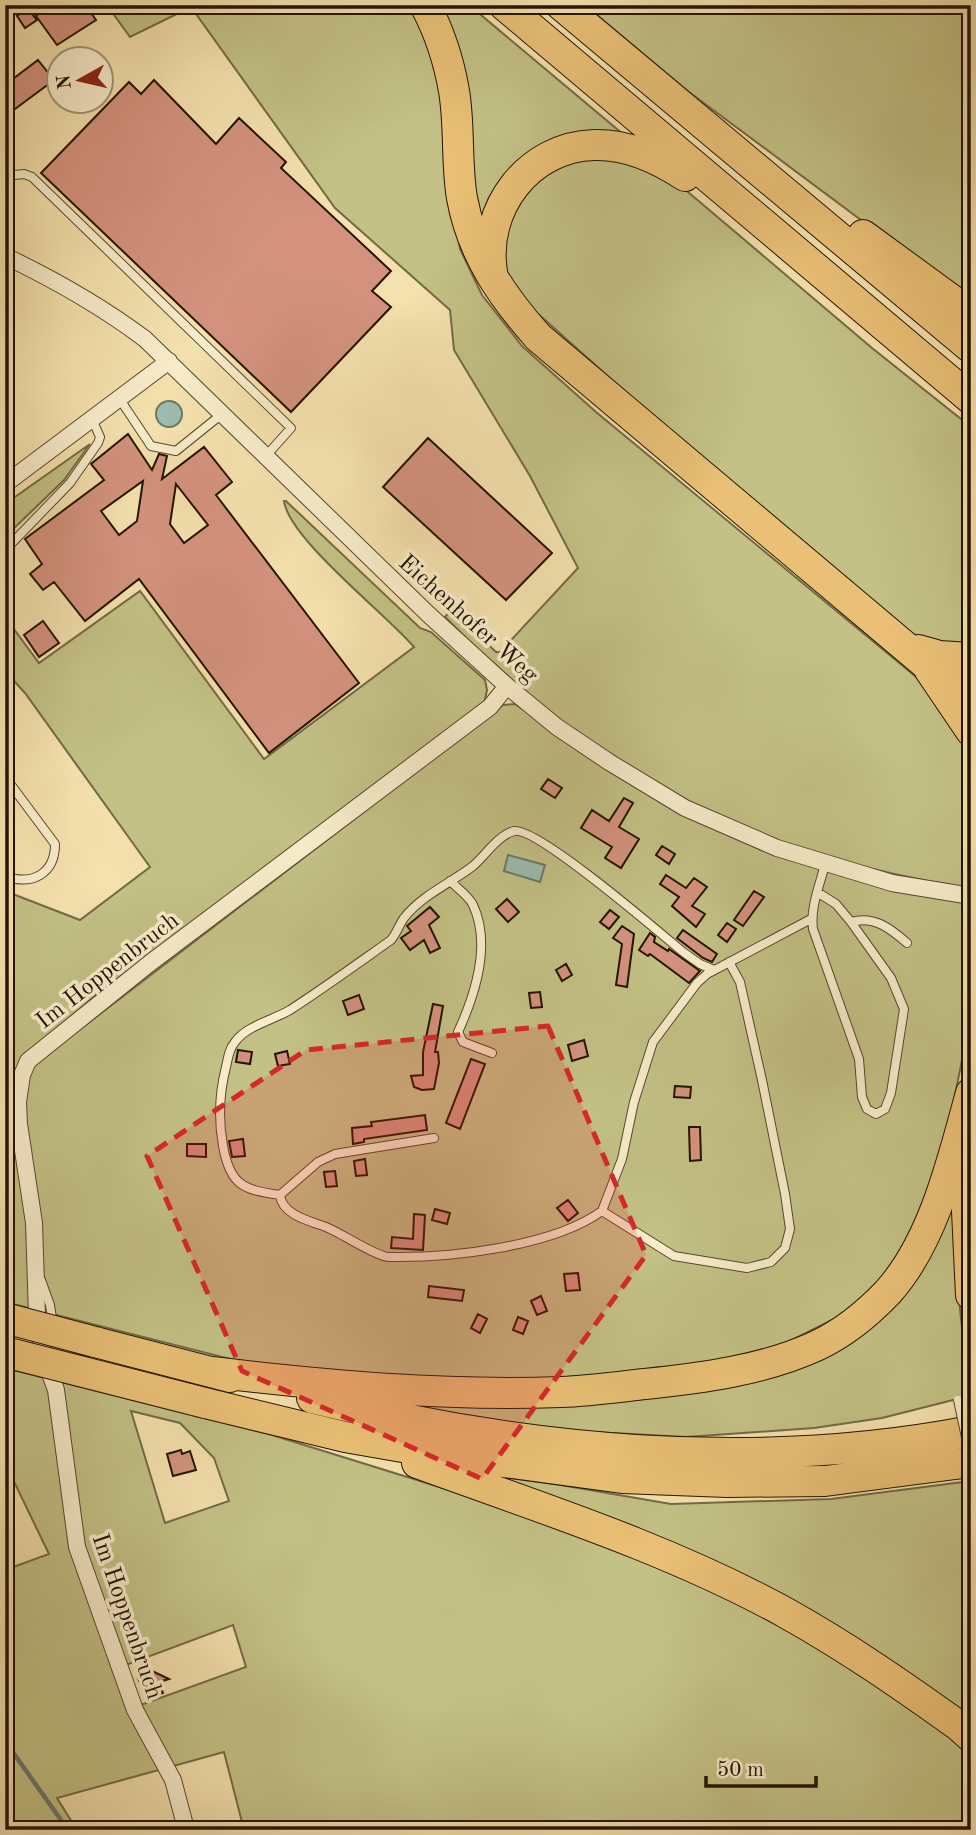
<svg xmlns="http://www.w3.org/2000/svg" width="976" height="1835" font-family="'Old Standard TT',serif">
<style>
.green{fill:#c3c185;stroke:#726a44;stroke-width:2;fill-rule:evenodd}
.water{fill:#9cbcaf;stroke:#6b786a;stroke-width:2}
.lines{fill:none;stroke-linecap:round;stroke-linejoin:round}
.stream{stroke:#6b786a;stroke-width:4.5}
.building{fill:#d4927e;stroke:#221302;stroke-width:2;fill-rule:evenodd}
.lane-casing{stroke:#56462d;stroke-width:10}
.street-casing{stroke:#56462d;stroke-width:18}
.highway-casing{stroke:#221302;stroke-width:32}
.lane{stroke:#f8ecca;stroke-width:8}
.street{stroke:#f8ecca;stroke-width:16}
.highway{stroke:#eac076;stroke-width:30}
.lane-bridge-casing{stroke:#56462d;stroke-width:10;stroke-linecap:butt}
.highway-bridge-casing{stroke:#221302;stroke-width:32;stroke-linecap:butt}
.lane-bridge{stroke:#f8ecca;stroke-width:8}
.highway-bridge{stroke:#eac076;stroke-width:30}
.marked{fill:#d62828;fill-opacity:0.2;stroke:#d62828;stroke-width:5;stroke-dasharray:14 9;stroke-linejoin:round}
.labels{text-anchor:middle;stroke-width:7;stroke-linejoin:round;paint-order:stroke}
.street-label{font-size:24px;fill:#221302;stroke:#f8ecca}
</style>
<rect width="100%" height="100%" fill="#f4e1ad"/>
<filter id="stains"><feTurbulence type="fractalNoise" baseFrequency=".00286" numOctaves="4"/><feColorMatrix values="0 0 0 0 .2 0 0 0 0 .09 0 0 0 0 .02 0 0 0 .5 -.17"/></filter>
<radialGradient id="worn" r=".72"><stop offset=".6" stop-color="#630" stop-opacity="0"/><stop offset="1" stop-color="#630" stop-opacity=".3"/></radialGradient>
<path class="green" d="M 107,5 L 413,5 L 435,59 L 444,117 L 447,168 L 460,249 L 482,295 L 522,346 L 596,412 L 915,676 L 939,701 L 971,752 L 971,889 C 906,878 843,864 781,842 C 701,814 627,769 559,720 C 517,690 481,653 445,617 L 451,610 L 496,652 L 500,652 L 578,568 L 530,476 L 454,350 L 450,310 L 335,208 L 191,7 L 130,37 Z
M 435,5 L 469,5 L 630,140 L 553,145 L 483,247 Z
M 585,5 L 971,5 L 971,302 L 689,92 Z
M 602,154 L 662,174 L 688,192 L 872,348 L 971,427 L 971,651 L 935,648 L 904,630 L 686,446 L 526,303 L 507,275 L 503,252 L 509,210 L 546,167 Z
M 90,444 L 64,480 L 5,537 L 5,504 Z
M 284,501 L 286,501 L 420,628 L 431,632 L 485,680 L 487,690 L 484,704 L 96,995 L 25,1056 L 36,1063 L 503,705 L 515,704 L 647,793 L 892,889 L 971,904 L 971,1015 L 947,1135 L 915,1227 L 888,1270 L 856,1308 L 766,1353 L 680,1370 L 452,1385 L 262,1367 L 5,1302 L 5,891 L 80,920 L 150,867 L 25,693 L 5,671 L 5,617 L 39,663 L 140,591 L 264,759 L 414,647 C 386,614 289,539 284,501 Z
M 957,1163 L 959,1299 L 969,1396 L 882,1418 L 814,1428 L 686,1437 L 557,1430 L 337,1394 L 752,1379 L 889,1296 Z
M 5,1368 L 272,1435 L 562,1525 L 785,1618 L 971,1749 L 971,1830 L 244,1830 L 224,1752 L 57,1798 L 77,1830 L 5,1830 L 5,1570 L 49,1554 L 5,1463 ZM 131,1411 L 180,1423 L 214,1458 L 229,1501 L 165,1523 ZM 233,1625 L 246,1667 L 138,1706 L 123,1666 Z
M 497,1474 L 671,1504 L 831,1499 L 971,1481 L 971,1725 L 938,1699 L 499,1486 Z"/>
<path class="water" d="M156 414a13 13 0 1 1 26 0a13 13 0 1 1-26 0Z
M 508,855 L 545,865 L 540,882 L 504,871 Z"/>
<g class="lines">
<path class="stream" d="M 5,1741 L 68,1830"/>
</g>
<path class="building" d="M 49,5 L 85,5 L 96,20 L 57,45 L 36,16 Z
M 27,8 L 37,20 L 25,28 L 17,16 Z
M 38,60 L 54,80 L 11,112 L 5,105 L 5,85 Z
M 154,80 L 216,144 L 239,118 L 286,162 L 281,168 L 391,271 L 372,291 L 391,307 L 291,412 L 41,173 L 129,82 L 141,94 Z
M 128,434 L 152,470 L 159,454 L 167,456 L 162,479 L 204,447 L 232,482 L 216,495 L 359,683 L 269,753 L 139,579 L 85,621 L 54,582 L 43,590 L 30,574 L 42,564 L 25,539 L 104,480 L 91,464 ZM 143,481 L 137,521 L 119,535 L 101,511 ZM 176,484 L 208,525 L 184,543 L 170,524 Z
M 428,438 L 552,553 L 506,600 L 383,487 Z
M 43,621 L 59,643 L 39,657 L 24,635 Z
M 548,779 L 562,788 L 555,798 L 541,789 Z
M 624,798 L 633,803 L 619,827 L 639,839 L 621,868 L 605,858 L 612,847 L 581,828 L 592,810 L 609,821 Z
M 662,846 L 675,854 L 669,864 L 656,855 Z
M 666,875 L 686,888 L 694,878 L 707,887 L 692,906 L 705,914 L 696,927 L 672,906 L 679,897 L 660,884 Z
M 754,891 L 764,897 L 743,926 L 734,920 Z
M 507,899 L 519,912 L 508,922 L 496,909 Z
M 430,907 L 439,917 L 429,925 L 440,948 L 430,953 L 424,940 L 410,950 L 401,938 L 411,931 L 407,926 Z
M 610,910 L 619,917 L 609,929 L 600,922 Z
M 727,923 L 736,929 L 727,942 L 718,935 Z
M 622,926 L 634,934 L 627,987 L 616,985 L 622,944 L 613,938 Z
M 683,930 L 717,954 L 712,962 L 703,958 L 677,938 Z
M 650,933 L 655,937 L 654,942 L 668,951 L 669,949 L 700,971 L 689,983 L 650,954 L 648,956 L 639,950 Z
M 566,964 L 572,975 L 562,981 L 556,970 Z
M 540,992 L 542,1007 L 531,1008 L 529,993 Z
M 359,995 L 364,1009 L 348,1015 L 343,1001 Z
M 433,1004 L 443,1006 L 435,1052 L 438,1052 L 439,1063 L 434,1089 L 422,1090 L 414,1087 L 411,1076 L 423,1075 L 423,1052 Z
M 584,1040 L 588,1056 L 572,1061 L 568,1045 Z
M 238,1050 L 252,1052 L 250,1064 L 236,1062 Z
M 287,1051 L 290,1064 L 278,1066 L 275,1054 Z
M 471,1059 L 485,1064 L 460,1129 L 446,1123 Z
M 675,1086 L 691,1087 L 690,1098 L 674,1097 Z
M 425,1115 L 427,1130 L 364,1139 L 364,1142 L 353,1144 L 352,1128 L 372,1126 L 371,1122 Z
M 689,1127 L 700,1127 L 701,1160 L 690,1161 Z
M 243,1139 L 245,1156 L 232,1157 L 229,1141 Z
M 187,1144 L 206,1144 L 206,1157 L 187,1156 Z
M 365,1159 L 367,1175 L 356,1176 L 354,1161 Z
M 335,1171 L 337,1186 L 326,1187 L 324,1172 Z
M 568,1200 L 578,1213 L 568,1221 L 557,1208 Z
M 435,1209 L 450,1213 L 447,1224 L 432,1220 Z
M 414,1214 L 425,1215 L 423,1250 L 391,1248 L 392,1237 L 413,1239 Z
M 578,1273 L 580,1290 L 566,1291 L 564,1274 Z
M 429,1286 L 464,1290 L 462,1301 L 428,1297 Z
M 541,1296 L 547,1311 L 537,1315 L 531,1301 Z
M 478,1314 L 487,1319 L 480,1333 L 471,1328 Z
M 518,1317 L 528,1321 L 523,1334 L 513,1330 Z
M 181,1450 L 182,1454 L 190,1451 L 196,1470 L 173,1476 L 167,1454 Z
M 150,1670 L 169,1679 L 159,1682 L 163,1693 L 147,1699 L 138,1678 L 149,1674 Z"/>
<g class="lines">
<g class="lane-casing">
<path id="lane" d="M 5,176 L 24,174 L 32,177 L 291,428 L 265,457
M 119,398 L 151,446 L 176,451 L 222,414
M 10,545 L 70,483 L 98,443 L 100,437 L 92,419
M 5,777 L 55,844 C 55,874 32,886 5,876
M 450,881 C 457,888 469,896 473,905 C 492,945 475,995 458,1032 L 463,1042 L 492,1053
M 817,892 L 836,904 L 851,922 L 891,978 L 904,1009 L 891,1093 L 885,1109 L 876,1114 L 867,1109 L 862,1097 L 859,1059 L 813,929 C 810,907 820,885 825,864
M 851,922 C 874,915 891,929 907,943
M 434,1138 L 335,1154 L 318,1162 L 280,1195 C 282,1215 310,1221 326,1227 C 341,1233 377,1257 389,1257 C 450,1258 552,1247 602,1211 L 622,1159 L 634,1102 L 653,1042 L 697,983 L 707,974 L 811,919
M 280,1195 C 243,1190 230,1185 223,1146 C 218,1118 219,1094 226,1067 C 228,1058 229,1049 235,1042 C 246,1026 273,1020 290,1010 C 324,988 357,964 391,940 C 397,933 399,925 404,918 C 422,895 451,883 473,866 C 485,856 498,835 514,831 C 536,826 660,933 683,952 L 700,964 L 714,970
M 602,1211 L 674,1256 L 747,1268 L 771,1262 L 785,1248 L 790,1229 L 785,1194 L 762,1080 L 740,982 L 729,962
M 41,1280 L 50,1305 L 53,1325"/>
</g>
<g class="street-casing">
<path id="street" d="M 5,256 C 55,280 101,306 145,339 L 428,614 L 507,686 L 557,727 L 609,762 L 685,808 L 777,848 L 892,883 L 971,896
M 5,484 L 169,361
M 185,1825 L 173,1780 L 135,1710 L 77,1547 L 56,1390 L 44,1357 L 37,1316 L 34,1223 L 19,1124 L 18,1102 L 22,1075 L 28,1061 L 150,963 L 490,707 L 507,686"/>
</g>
<g class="highway-casing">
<path id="highway" d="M 425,5 C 439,31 449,62 454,91 C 460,126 456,163 462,198 C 472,253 501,295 538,337 L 927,665 L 971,689
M 504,5 L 971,399
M 561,5 L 971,348
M 863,235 L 971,314
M 492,272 C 482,209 528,147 594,145 C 628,144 658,158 685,176
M 918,650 L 939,656 L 971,658
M 929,669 L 971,731
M 970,1140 L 967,1211 L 971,1295
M 95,1342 L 230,1377
M 212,1372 C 328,1386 444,1396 561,1392 C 589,1391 618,1387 645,1384 C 702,1378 764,1370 816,1346 C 842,1334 868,1313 888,1292 C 934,1241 953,1158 971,1093
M 312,1398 C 524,1451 754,1473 971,1431
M 205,1403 L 345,1437 L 431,1452 L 622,1478 L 727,1482 L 825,1481 L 971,1462
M 417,1463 C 541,1508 670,1549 786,1613 C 847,1647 903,1686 959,1726 L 971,1737"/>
</g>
<use href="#lane" class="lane"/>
<use href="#street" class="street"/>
<use href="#highway" class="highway"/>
<g class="lane-bridge-casing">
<path id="lane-bridge" d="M 958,1400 L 971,1461"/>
</g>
<g class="highway-bridge-casing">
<path id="highway-bridge" d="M 5,1318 L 95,1342
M 5,1352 L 205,1403"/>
</g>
<use href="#lane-bridge" class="lane-bridge"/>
<use href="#highway-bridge" class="highway-bridge"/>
</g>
<path class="marked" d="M 548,1026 L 646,1255 L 482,1479 L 242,1371 L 147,1156 L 306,1050 Z"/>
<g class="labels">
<g class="street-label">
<text transform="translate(469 618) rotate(42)" y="8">Eichenhofer Weg</text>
<text transform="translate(107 970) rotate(-38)" y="8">Im Hoppenbruch</text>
<text transform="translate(128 1616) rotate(71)" y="8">Im Hoppenbruch</text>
</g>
</g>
<rect width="976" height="1835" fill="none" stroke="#f4e1ad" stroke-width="28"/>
<rect x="7" y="7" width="962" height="1821" fill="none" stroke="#221302" stroke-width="3.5"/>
<rect x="14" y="14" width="948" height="1807" fill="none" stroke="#221302" stroke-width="2"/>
<g transform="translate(80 80) rotate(262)"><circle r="33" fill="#f8ecca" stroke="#a2957a" stroke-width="2"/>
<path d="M0-5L12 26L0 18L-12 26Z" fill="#8f2418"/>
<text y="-10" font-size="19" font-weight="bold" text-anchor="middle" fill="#221302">N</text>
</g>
<path d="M706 1776v10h110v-10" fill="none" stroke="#221302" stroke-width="3.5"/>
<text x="717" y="1776" font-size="21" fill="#221302" stroke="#f8ecca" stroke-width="5" paint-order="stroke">50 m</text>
<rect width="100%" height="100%" filter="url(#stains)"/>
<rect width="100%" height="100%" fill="url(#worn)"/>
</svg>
